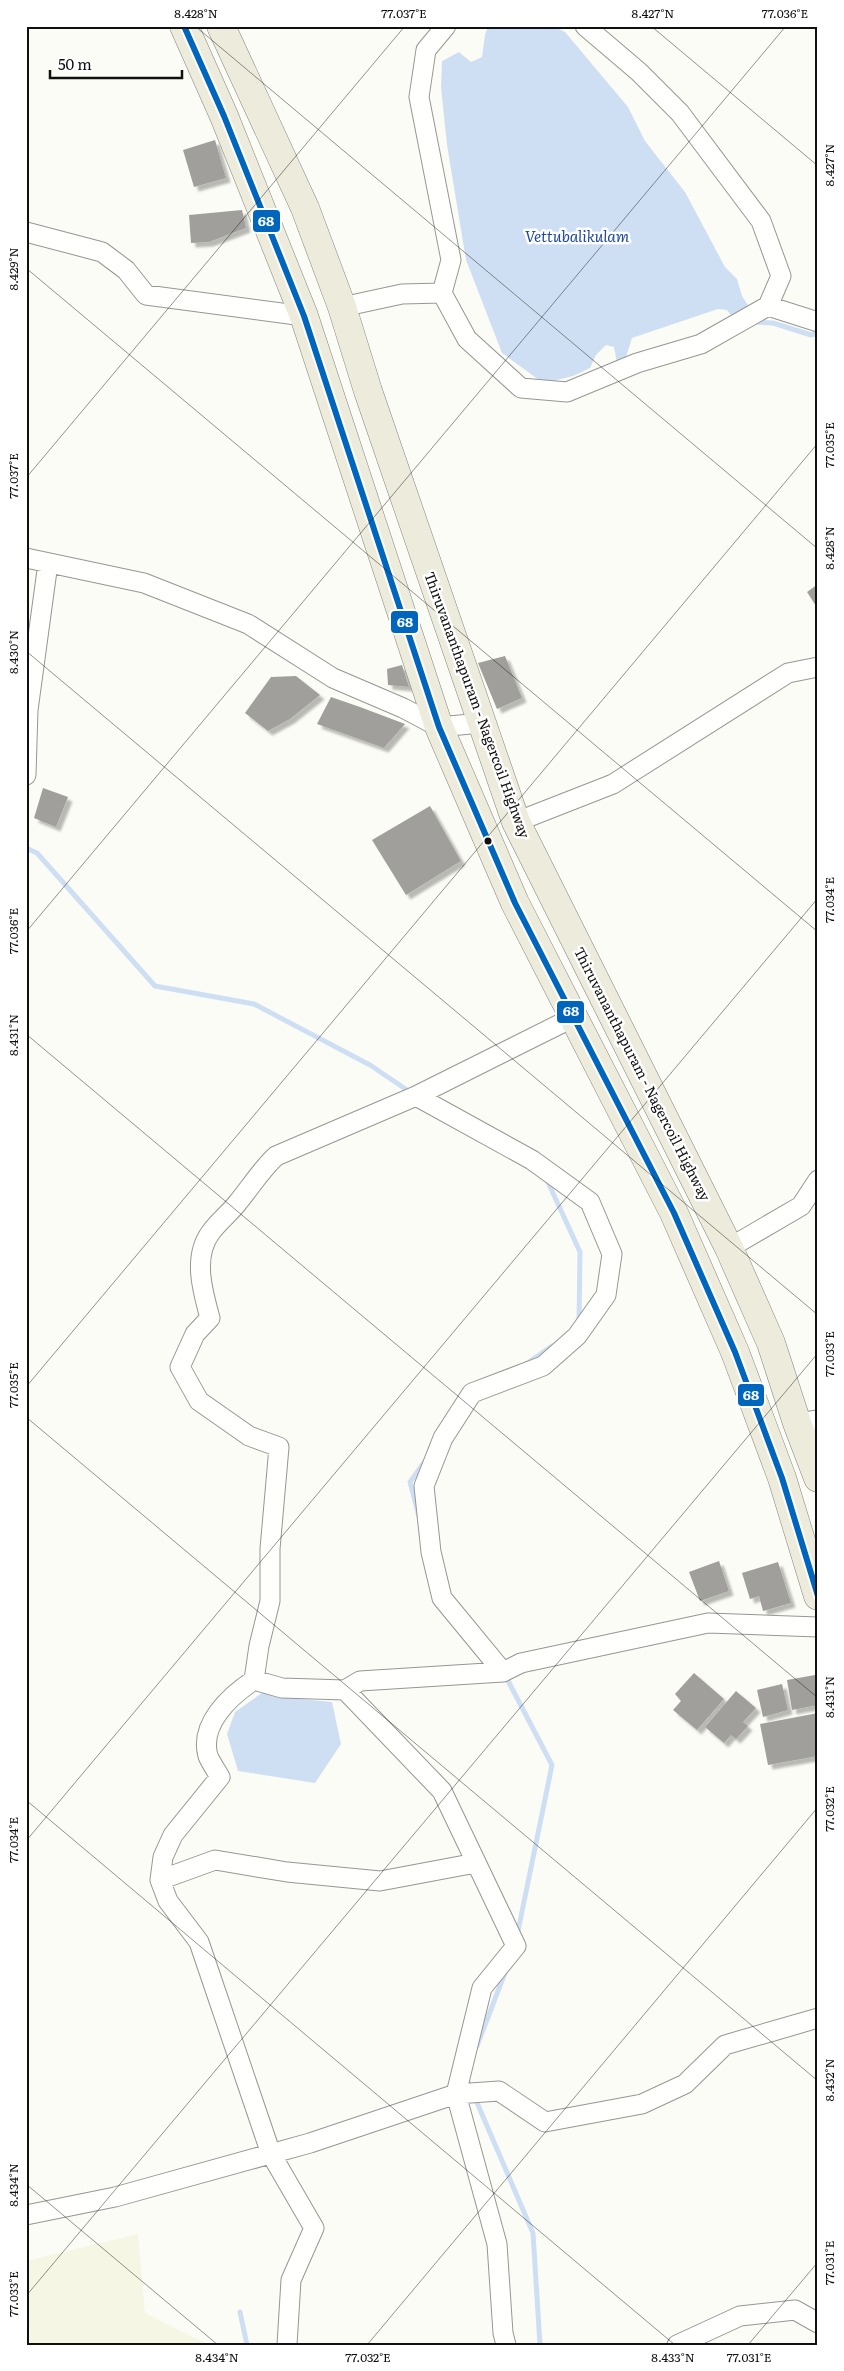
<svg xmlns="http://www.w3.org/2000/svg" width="844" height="2371" font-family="Literata,serif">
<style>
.farmland{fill:#f5f7e4}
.water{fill:#cfdff3}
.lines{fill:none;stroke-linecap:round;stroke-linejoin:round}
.stream{stroke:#cfdff3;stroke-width:5}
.building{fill:#a09f9b;filter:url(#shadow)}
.minor-casing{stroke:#969694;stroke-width:21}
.primary-casing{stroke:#848481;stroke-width:29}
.minor{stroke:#fffffe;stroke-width:19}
.primary{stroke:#ecebdc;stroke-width:28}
.bus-1-casing{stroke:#fff;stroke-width:10}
.bus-1{stroke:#0065bd;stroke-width:6}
.ticks{fill:none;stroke:#101010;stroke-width:1;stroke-opacity:0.45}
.bus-dot{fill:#101010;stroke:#fff;stroke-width:2}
.labels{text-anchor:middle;stroke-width:5;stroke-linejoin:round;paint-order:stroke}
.street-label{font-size:14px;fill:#101010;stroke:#fff}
.water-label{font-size:15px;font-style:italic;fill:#214a9a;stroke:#fff}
.line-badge{stroke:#fff;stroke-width:2}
.badge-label{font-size:14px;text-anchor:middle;font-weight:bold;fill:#fff}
.neatline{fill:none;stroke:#101010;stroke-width:2}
.ticks-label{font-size:12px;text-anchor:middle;fill:#101010}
</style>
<defs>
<filter id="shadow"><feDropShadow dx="4.5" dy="4.5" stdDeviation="1" flood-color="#0004"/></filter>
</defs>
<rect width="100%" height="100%" fill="#fcfcf6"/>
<path class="farmland" d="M 138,2234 L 145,2313 L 209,2345 L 30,2345 L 26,2261 Z"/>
<path class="water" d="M 488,26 L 553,26 L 565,32 L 628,107 L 645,141 L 685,192 L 725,267 L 737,279 L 742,296 L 751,310 L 733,318 L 727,310 L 718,309 L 632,338 L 626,357 L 617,363 L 614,347 L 606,345 L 596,355 L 590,368 L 573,376 L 549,382 L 539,380 L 502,353 L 466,260 L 447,145 L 441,88 L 442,61 L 459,52 L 471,62 L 482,57 L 485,35 Z
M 269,1688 L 301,1699 L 332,1702 L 341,1744 L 315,1783 L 238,1771 L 227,1734 L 235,1712 Z"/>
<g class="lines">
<path class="stream" d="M 753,322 L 773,323 L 811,335 L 818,333
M 26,848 L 37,853 L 155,986 L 254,1004 L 370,1065 L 413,1094
M 547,1180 L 580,1252 L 579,1324
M 526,1364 L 552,1346
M 419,1517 L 410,1482 L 425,1461
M 505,1675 L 552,1765 L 517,1936
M 477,2046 L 506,1970
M 466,2077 L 533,2233 L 540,2345
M 240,2312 L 247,2345"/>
</g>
<path class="building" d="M 215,140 L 226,178 L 194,187 L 183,150 Z
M 242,210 L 246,228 L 209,242 L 191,243 L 189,215 Z
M 818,584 L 818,609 L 807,592 Z
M 505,656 L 522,698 L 497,709 L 478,663 Z
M 402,665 L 409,687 L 388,685 L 387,669 Z
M 296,676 L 320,695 L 290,719 L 268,731 L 245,713 L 271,677 Z
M 331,697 L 360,707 L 405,724 L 384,748 L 317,724 Z
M 43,788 L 68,797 L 56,827 L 34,818 Z
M 430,806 L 461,861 L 406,895 L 372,840 Z
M 719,1561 L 729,1591 L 700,1601 L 689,1572 Z
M 778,1562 L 791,1603 L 763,1611 L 759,1596 L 750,1599 L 742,1573 Z
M 694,1673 L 724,1699 L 697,1730 L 673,1710 L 681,1701 L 675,1694 Z
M 815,1675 L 818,1705 L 792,1710 L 787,1680 Z
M 782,1684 L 788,1710 L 763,1717 L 757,1690 Z
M 736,1691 L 756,1708 L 743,1722 L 748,1726 L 736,1739 L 731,1735 L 724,1743 L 705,1727 Z
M 818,1713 L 818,1756 L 768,1765 L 760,1724 Z"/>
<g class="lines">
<g class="minor-casing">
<path id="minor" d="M 26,232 L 102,252 L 126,270 L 146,295 L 304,316
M 442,293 L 451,260 L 419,97 L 426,50 L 446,26
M 768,306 L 818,322
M 342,307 L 402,294 L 442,293 L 467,339 L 521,388 L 567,392 L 637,363 L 701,344 L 768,306 L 781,276 L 761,221 L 680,113 L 639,72 L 585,26
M 26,558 L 144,583 L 248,624 L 333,678 L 403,708 L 439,727 L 481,723
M 26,775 L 28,710 L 48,563
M 516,822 L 613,784 L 788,673 L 818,667
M 416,1096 L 532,1160 L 590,1202 L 612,1254 L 606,1295 L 577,1336 L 543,1366 L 472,1393 L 443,1438 L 424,1486 L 431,1552 L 442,1598 L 503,1672
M 729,1248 L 801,1206 L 818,1180
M 797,1423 L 818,1420
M 254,1680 L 282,1688 L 345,1690 L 360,1681 L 503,1672 L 521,1663 L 708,1623 L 818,1627
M 345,1690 L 442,1791 L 516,1946 L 482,1988 L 456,2094 L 497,2244 L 503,2333 L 506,2345
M 160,1880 L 215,1860 L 287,1872 L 380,1881 L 476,1863
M 26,2215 L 115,2197 L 310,2143 L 456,2094 L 499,2091 L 545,2122 L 642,2104 L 685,2084 L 725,2045 L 818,2018
M 287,2345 L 291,2280 L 314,2228 L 271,2154 L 199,1942 L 168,1901 L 160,1880 L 163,1857 L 173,1835 L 220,1777 C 216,1770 211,1763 208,1756 C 199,1724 230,1696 254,1680 L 259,1646 L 270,1601 L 270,1549 L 279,1447 L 249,1436 L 199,1401 L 180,1367 L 195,1334 L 210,1318 C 203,1292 192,1257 211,1232 C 219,1221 231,1212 239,1201 C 252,1185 261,1170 276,1156 L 416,1096 L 572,1018
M 677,2345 L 740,2316 L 795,2310 L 818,2323"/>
</g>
<g class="primary-casing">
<path id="primary" d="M 184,26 L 224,116 L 304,316 L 439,727 L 515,903 L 674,1213 L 735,1352 L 782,1478 L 818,1596
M 221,26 L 305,208 L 342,307 L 368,391 L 516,822 L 729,1248 L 771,1343 L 797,1423 L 818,1478"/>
</g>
<use href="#minor" class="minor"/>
<use href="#primary" class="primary"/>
<g class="bus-1-casing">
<path id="bus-1" d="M 184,26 L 224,116 L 304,316 L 439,727 L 515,903 L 674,1213 L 735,1352 L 782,1478 L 818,1596"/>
</g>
<use href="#bus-1" class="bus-1"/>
</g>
<path class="ticks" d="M 195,26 L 818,549M 651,26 L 818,166M 26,268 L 818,932M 26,478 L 405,26M 26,651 L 818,1315M 26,932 L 786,26M 26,1034 L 818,1698M 26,1387 L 818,443M 26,1417 L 818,2081M 26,1800 L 675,2345M 26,1841 L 818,898M 26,2184 L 218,2345M 26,2296 L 818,1353M 367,2345 L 818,1807M 748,2345 L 818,2262"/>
<circle class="bus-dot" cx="488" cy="841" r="4.5"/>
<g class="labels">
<g class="street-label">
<text transform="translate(477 705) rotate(70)" y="5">Thiruvananthapuram - Nagercoil Highway</text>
<text transform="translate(642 1074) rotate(63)" y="5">Thiruvananthapuram - Nagercoil Highway</text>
</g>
<g class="water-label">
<text x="577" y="242">Vettubalikulam</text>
</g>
</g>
<g class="line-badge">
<rect x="252" y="209" width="29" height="24" rx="5" fill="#0065bd"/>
<rect x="390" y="610" width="29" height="24" rx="5" fill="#0065bd"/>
<rect x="556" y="1000" width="29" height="24" rx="5" fill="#0065bd"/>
<rect x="737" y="1383" width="28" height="24" rx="5" fill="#0065bd"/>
</g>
<g class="badge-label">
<text x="266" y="226">68</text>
<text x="405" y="627">68</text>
<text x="571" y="1016">68</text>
<text x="751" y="1400">68</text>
</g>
<rect width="844" height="2371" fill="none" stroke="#ffffff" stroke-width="55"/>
<path d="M50 70v8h132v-8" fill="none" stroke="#101010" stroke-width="2.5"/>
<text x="58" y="70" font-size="15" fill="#101010" stroke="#ffffff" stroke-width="4" paint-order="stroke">50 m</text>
<rect x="28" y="28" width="788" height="2316" class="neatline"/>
<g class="ticks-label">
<text x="196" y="18">8.428°N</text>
<text x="404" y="18">77.037°E</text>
<text x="653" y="18">8.427°N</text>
<text x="785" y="18">77.036°E</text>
<text transform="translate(830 165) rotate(-90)" y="4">8.427°N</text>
<text transform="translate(14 269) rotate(-90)" y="4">8.429°N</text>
<text transform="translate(830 445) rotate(-90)" y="4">77.035°E</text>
<text transform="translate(14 476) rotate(-90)" y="4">77.037°E</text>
<text transform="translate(830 548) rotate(-90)" y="4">8.428°N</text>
<text transform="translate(14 652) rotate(-90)" y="4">8.430°N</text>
<text transform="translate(830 900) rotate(-90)" y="4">77.034°E</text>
<text transform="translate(14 931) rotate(-90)" y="4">77.036°E</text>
<text transform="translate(14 1035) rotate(-90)" y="4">8.431°N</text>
<text transform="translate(830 1354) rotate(-90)" y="4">77.033°E</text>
<text transform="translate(14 1385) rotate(-90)" y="4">77.035°E</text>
<text transform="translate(830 1697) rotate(-90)" y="4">8.431°N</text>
<text transform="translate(830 1809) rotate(-90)" y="4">77.032°E</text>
<text transform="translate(14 1840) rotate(-90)" y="4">77.034°E</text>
<text transform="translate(830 2080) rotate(-90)" y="4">8.432°N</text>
<text transform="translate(14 2185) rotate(-90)" y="4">8.434°N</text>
<text transform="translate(830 2263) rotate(-90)" y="4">77.031°E</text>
<text transform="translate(14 2294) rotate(-90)" y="4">77.033°E</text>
<text x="217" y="2362">8.434°N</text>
<text x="368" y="2362">77.032°E</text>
<text x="673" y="2362">8.433°N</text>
<text x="749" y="2362">77.031°E</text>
</g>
</svg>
